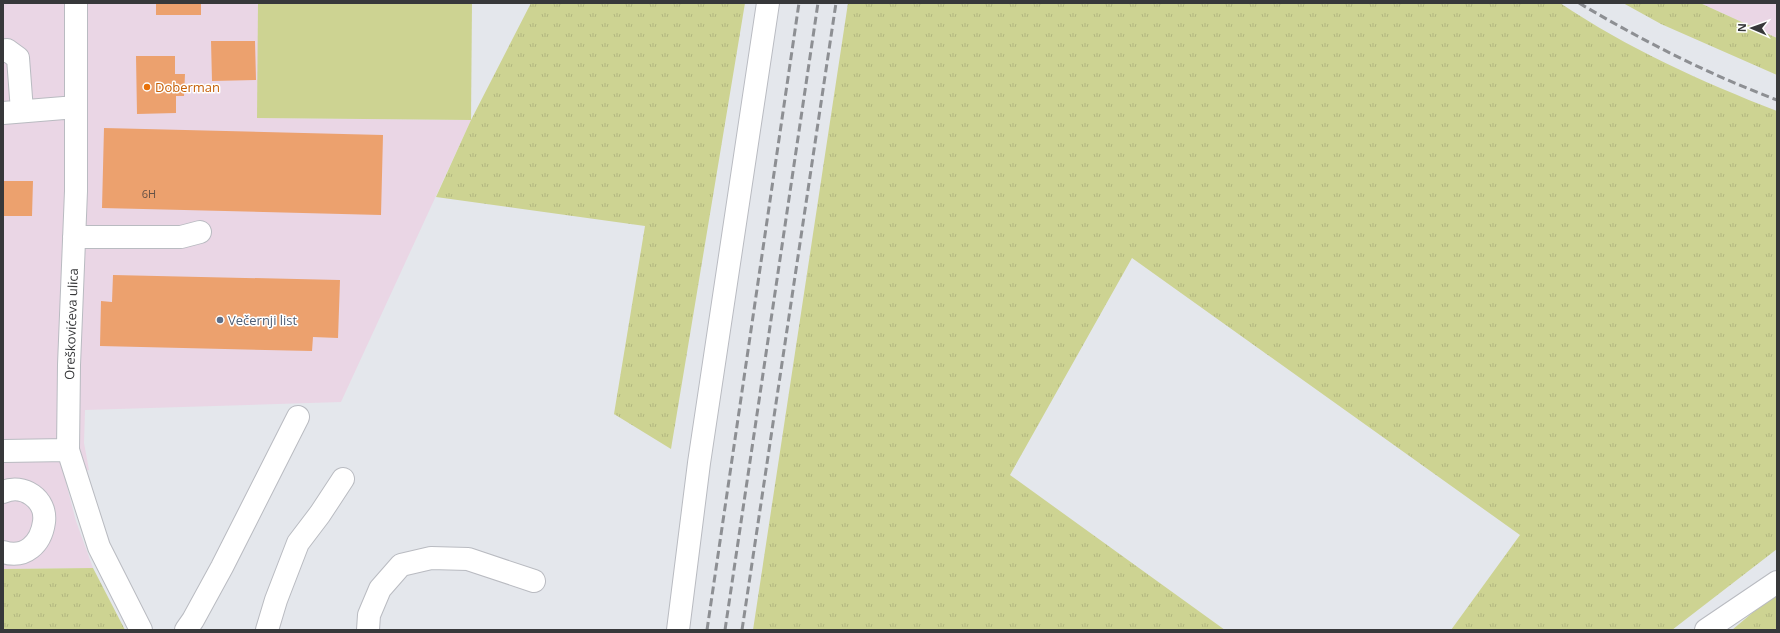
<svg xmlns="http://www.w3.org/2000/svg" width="1780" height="633" font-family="'Open Sans',sans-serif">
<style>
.commercial{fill:#ead6e5}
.grass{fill:url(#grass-tufts)}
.garden{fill:#cdd392}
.building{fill:#eca16e}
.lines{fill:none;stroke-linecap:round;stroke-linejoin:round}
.minor-casing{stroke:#b9bbc1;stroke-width:24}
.minor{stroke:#fff;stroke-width:22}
.rail{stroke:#8d8f93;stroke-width:3;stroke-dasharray:8 4;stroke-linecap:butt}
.food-dot{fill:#e8710a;stroke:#fff;stroke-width:1.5}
.service-dot{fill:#5c6f8a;stroke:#fff;stroke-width:1.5}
.labels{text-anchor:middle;stroke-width:3;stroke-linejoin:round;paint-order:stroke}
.number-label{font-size:11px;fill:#645247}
.food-label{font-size:13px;fill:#c56008;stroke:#fff;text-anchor:start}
.service-label{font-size:13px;fill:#4e5e75;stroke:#fff;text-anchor:start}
.street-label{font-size:13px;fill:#37383a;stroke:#fff}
</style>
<defs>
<pattern id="grass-tufts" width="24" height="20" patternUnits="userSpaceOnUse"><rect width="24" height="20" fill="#cdd392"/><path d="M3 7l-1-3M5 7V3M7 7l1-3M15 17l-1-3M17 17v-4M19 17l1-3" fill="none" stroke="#b1b67f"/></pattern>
</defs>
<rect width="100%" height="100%" fill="#e4e7ec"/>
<path class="commercial" d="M 3,3 L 258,3 L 258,118 L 471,120 L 341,402 L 85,410 L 84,443 L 89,470 L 64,475 L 76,521 L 93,568 L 3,569 Z
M 1700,3 L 1777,3 L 1777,38 Z"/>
<path class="grass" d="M 531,3 L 745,3 L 671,449 L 614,414 L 645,226 L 436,197 L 471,120 Z
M 848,3 L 1560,3 C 1627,48 1702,82 1777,111 L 1777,549 L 1672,630 L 1451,630 L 1520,535 L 1132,258 L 1010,475 L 1225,630 L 753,630 Z
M 1623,3 L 1700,3 L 1777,38 L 1777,75 L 1661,24 Z
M 93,568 L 125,630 L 3,630 L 3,569 Z
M 1777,592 L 1777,630 L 1732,630 Z"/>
<path class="garden" d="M 258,3 L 472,3 L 471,120 L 257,118 Z"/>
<path class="building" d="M 156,3 L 201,3 L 201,15 L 156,15 Z
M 211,41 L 255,41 L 256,80 L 212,81 Z
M 136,56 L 175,56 L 175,74 L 185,74 L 184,96 L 176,96 L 176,113 L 137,114 Z
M 104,128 L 383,135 L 381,215 L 102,208 Z
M 3,181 L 33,181 L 32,216 L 3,216 Z
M 113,275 L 340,280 L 338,338 L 313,337 L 312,351 L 100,346 L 101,301 L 112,302 Z"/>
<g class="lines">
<g class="minor-casing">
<path id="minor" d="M 76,3 L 76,191 L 69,365 L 68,450 L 99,547 L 141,630
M 3,51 L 7,50 L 18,58 L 22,111
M 3,113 L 76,107
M 74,237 L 181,237 L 200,232
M 3,451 L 68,450
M 3,492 C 23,483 47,499 44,522 C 41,544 25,559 3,552
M 186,630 L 193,620 L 222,567 L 298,417
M 267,630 L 276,600 L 298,543 L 320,514 L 343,479
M 368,630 L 369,615 L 380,589 L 401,565 L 431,558 L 468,559 L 534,581
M 678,630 L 699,463 L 768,3
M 1706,630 L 1777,582"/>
</g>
<use href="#minor" class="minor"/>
<path class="rail" d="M 1579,3 C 1643,41 1708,74 1777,100
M 707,630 L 799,3
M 725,630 L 818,3
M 742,630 L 836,3"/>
</g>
<circle class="food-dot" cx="147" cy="87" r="4"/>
<circle class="service-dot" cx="220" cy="320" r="4"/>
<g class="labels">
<g class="number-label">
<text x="149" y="198">6H</text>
</g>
<g class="food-label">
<text x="155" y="92">Doberman</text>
</g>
<g class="service-label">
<text x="228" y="325">Večernji list</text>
</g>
<g class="street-label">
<text transform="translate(71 324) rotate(-88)" y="5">Oreškovićeva ulica</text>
</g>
</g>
<rect width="1780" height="633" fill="none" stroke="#37383a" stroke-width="8"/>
<g transform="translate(1752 28) rotate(272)" stroke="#ffffff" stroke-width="3" paint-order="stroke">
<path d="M0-3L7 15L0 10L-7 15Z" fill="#37383a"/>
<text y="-6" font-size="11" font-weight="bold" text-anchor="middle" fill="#37383a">N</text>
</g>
</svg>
